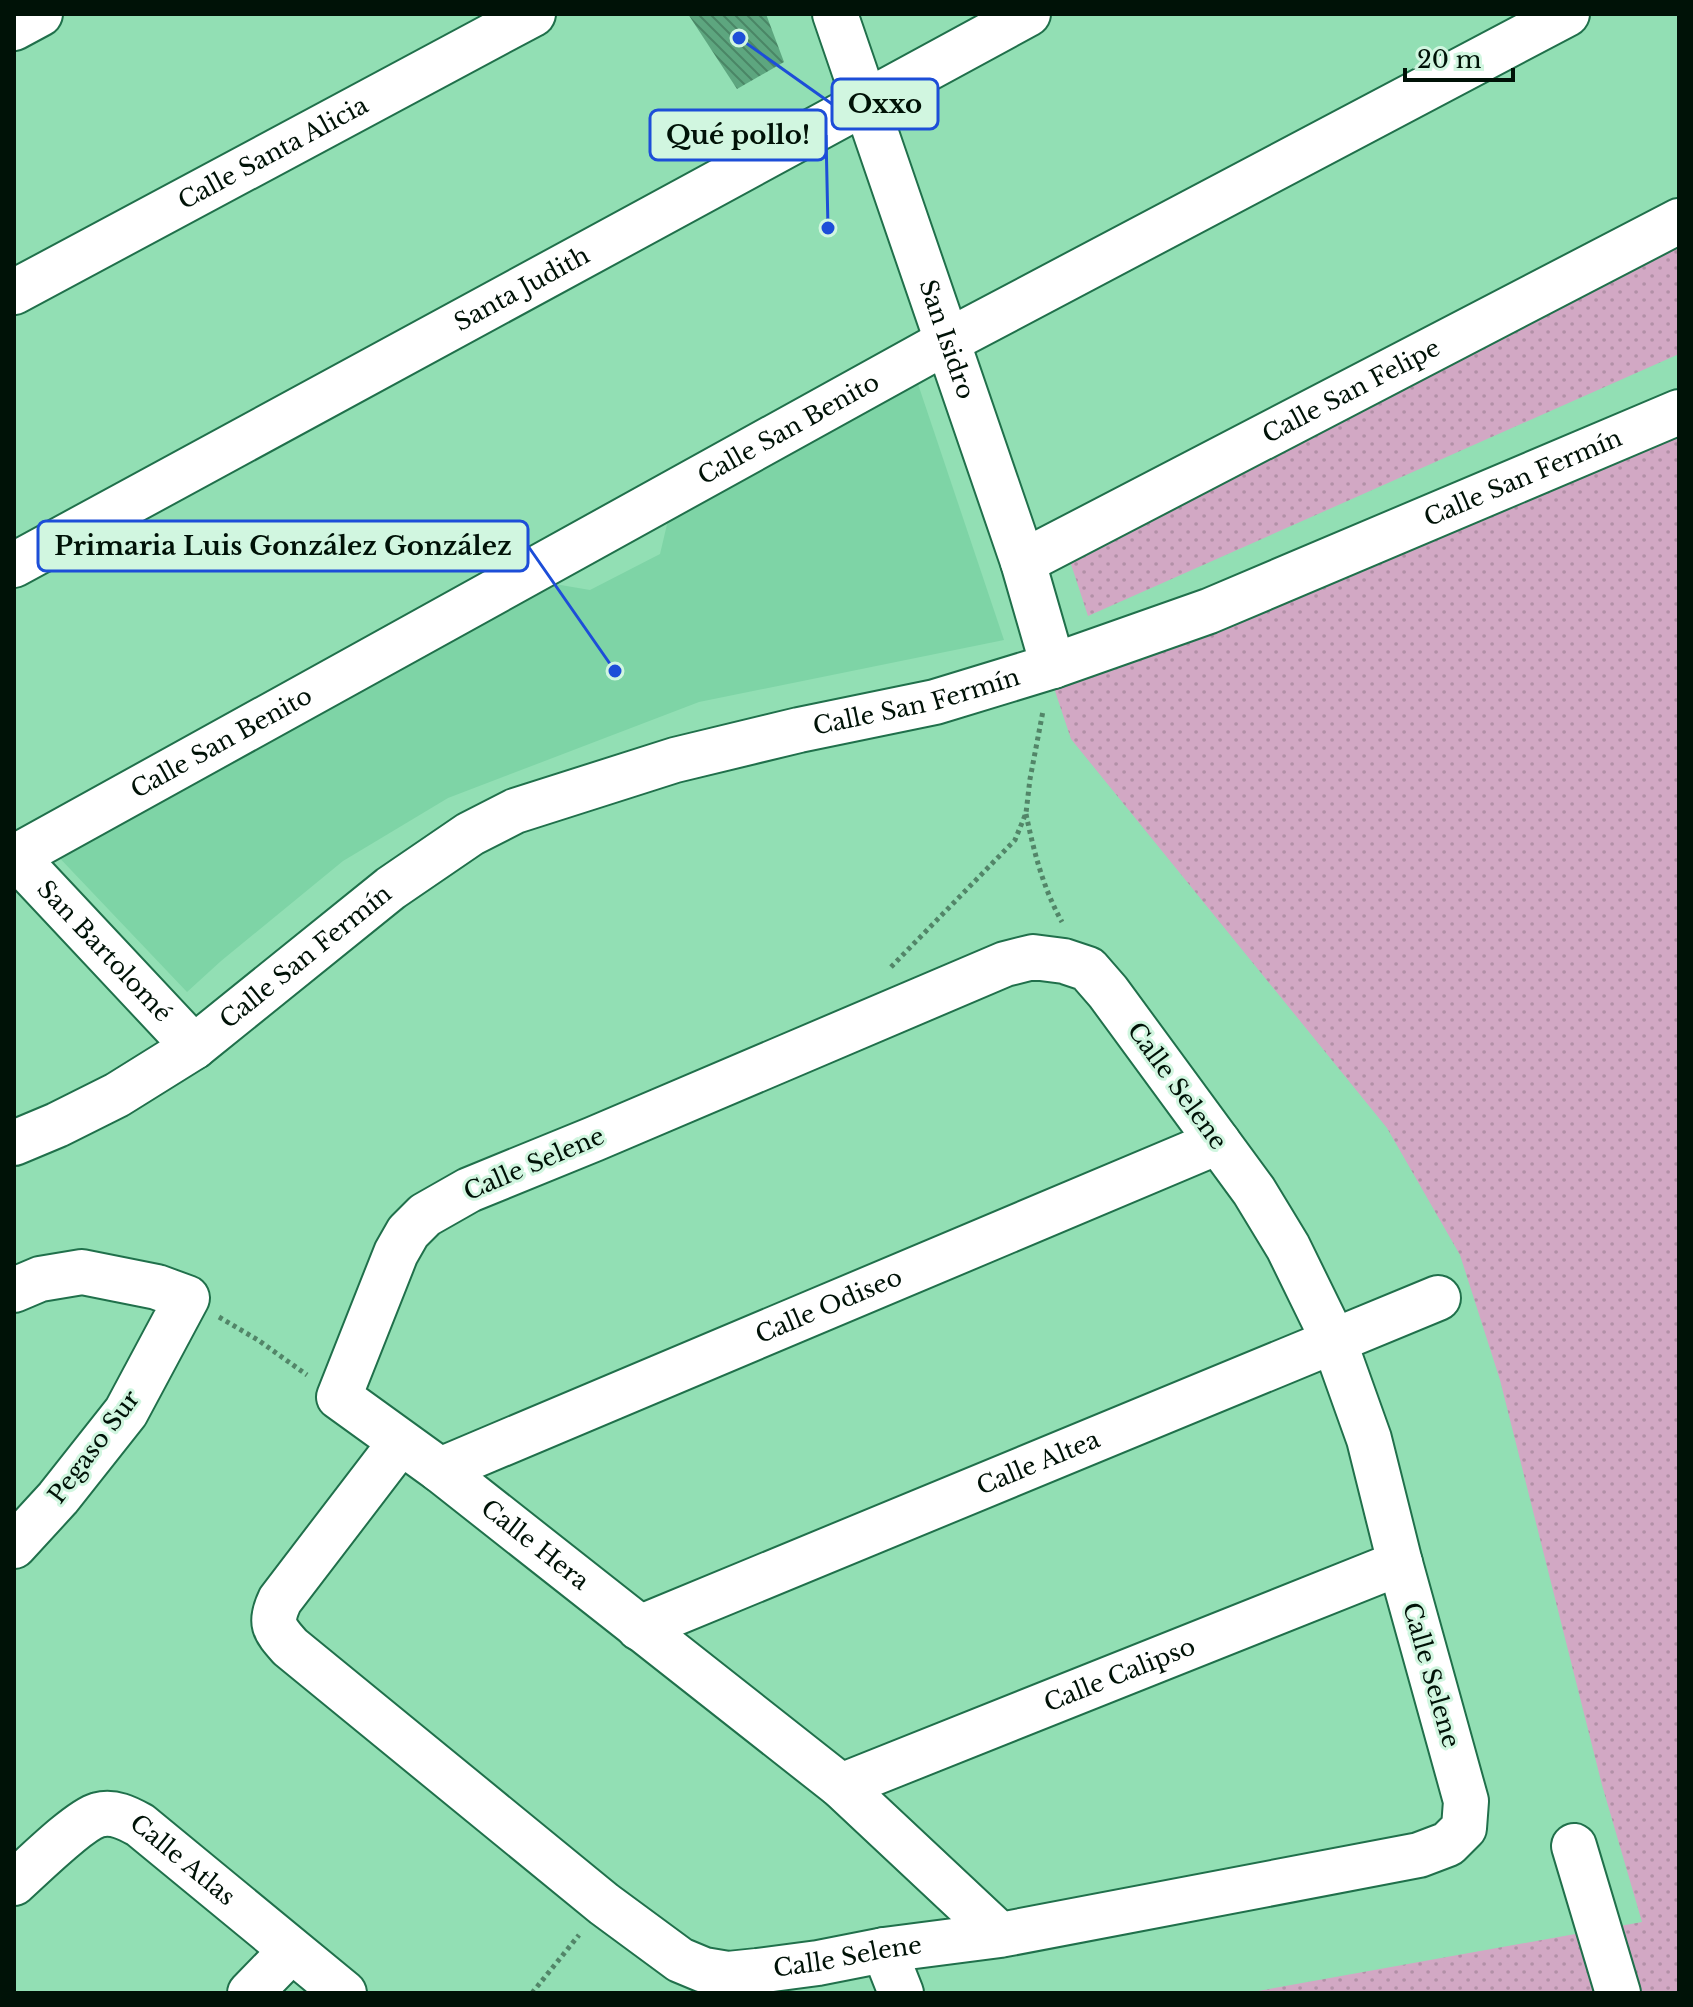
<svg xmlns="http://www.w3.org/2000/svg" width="1693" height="2007" font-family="'Libre Baskerville',serif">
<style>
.built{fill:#7ed4a6}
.grass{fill:url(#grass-dots)}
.building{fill:url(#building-back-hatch)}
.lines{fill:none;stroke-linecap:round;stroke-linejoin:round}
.minor-casing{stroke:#20704b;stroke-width:48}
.path{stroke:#528568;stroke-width:5;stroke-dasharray:4 4;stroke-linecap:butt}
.minor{stroke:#fff;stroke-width:44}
.labels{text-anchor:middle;stroke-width:6;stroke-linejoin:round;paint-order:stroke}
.street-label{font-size:24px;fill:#001207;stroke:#d1f6e0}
.leader{fill:none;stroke:#1d4ed8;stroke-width:3}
.callout-dot{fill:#1d4ed8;stroke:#d1f6e0;stroke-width:3}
.callout{fill:#d1f6e0;stroke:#1d4ed8;stroke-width:3}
.callout-label{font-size:26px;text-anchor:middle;font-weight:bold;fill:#001207}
</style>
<defs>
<pattern id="grass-dots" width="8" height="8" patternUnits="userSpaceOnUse" patternTransform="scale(2)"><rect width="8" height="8" fill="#d2a8c4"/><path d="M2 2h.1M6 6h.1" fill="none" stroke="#b290a7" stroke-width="1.8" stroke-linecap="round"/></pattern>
<pattern id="building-back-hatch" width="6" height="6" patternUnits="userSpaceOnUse" patternTransform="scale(2)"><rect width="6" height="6" fill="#5da67f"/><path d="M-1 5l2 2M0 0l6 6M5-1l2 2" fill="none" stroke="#4a8666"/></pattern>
</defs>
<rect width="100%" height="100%" fill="#92dfb4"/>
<path class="built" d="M 917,381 L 1004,640 L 699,702 L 448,798 L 343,861 L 221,961 L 187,992 L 52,850 L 543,582 L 590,590 L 660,554 L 669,516 Z"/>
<path class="grass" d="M 1679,233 L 1679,354 L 1088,616 L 1069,558 Z
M 1679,421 L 1679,1993 L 1247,1993 L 1642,1922 L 1602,1785 L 1500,1380 L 1460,1255 L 1387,1128 L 1071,739 L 1052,682 Z"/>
<path class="building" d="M 688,14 L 766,14 L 784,62 L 737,89 Z"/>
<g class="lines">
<g class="minor-casing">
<g id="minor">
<path id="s1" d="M 835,14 L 1023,562 L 1053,666"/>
<path d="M 14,28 L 40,14"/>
<path id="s2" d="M 14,292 L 533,14"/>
<path id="s3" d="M 1023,562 L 1679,221"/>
<path id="s4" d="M 14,565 L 1028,14"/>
<path id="s5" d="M 14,855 L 194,1047"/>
<path id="s6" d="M 15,857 L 948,341 L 1567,14"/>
<path id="s7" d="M 14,1143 L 57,1125 L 117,1095 L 194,1047 L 391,888 L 470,834 L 515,811 L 675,760 L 799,730 L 935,702 L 1053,666 L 1209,611 L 1679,412"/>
<path d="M 14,1290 L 40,1279 L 82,1272 L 157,1287 L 187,1298 L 126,1412 L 58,1498 L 14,1546"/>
<path id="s8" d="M 400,1443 L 280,1600 C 269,1623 274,1629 290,1647 L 604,1904 L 680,1960 L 704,1970 L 728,1974 L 757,1971 L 818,1963 L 884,1950 L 1000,1935 L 1419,1855 L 1448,1844 L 1464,1828 L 1466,1801 L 1400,1563 L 1369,1439 L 1334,1341 L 1288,1247 L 1254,1191 L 1108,992 L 1088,969 L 1064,961 L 1033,957 L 1005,964 L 594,1139 L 469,1190 L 425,1215 L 408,1232 L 396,1253 L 339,1397 L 440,1470 L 841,1786 L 1000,1935"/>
<path id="s9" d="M 440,1470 L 1218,1142"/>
<path id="s10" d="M 639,1628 L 1438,1298"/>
<path id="s11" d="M 841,1786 L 1400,1563"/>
<path d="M 1574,1846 L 1618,1993"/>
<path id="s12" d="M 14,1883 C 32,1867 78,1821 98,1815 C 114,1811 127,1818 140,1825 L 344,1993"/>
<path d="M 884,1950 L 901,1993"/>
<path d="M 250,1993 L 291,1951"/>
</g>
</g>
<path class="path" d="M 1026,814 C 1034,852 1043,888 1062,922
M 891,967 L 1015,840 L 1026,813 L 1030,779 L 1043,711
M 219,1317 L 258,1340 L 307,1375
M 532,1993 L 579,1935"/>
<use href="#minor" class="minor"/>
</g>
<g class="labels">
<g class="street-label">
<text dy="8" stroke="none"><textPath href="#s2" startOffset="294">Calle Santa Alicia</textPath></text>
<text dy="8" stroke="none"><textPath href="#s4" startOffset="578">Santa Judith</textPath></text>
<text dy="8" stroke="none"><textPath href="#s1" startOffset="344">San Isidro</textPath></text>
<text dy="8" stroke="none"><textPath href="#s3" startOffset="370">Calle San Felipe</textPath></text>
<text dy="8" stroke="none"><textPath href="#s6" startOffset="884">Calle San Benito</textPath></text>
<text dy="8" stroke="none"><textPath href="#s7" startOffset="1668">Calle San Fermín</textPath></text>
<text dy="8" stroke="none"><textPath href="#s7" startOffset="1020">Calle San Fermín</textPath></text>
<text dy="8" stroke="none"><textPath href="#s6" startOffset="236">Calle San Benito</textPath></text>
<text dy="8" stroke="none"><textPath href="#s5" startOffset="132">San Bartolomé</textPath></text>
<text dy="8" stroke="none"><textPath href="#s7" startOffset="348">Calle San Fermín</textPath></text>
<text transform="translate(1177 1086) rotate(54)" y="8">Calle Selene</text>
<text transform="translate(534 1164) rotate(-23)" y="8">Calle Selene</text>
<text dy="8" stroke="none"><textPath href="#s9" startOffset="422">Calle Odiseo</textPath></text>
<text transform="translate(94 1447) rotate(-53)" y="8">Pegaso Sur</text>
<text dy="8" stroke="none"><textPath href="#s10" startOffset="432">Calle Altea</textPath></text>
<text dy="8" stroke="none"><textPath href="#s8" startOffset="3676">Calle Hera</textPath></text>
<text dy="8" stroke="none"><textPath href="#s11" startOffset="300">Calle Calipso</textPath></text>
<text transform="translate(1431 1675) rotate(74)" y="8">Calle Selene</text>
<text dy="8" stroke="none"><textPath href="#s12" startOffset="208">Calle Atlas</textPath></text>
<text dy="8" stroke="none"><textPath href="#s8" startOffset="922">Calle Selene</textPath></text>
</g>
</g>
<path class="leader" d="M739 38L832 104M828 228L826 135M615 671L528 546"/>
<g class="callout-dot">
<circle cx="739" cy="38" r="8"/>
<circle cx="828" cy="228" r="8"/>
<circle cx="615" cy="671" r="8"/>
</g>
<g class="callout">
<rect x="832" y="79" width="106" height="50" rx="8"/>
<rect x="650" y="110" width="176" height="50" rx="8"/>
<rect x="38" y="521" width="490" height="50" rx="8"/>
</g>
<g class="callout-label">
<text x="885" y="113">Oxxo</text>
<text x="738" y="144">Qué pollo!</text>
<text x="283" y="555">Primaria Luis González González</text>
</g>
<rect width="1693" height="2007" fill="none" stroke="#001207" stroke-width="32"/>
<path d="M1405 68v12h108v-12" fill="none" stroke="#001207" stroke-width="4"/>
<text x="1417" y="68" font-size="24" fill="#001207" stroke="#d1f6e0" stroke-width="6" paint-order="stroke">20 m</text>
</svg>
